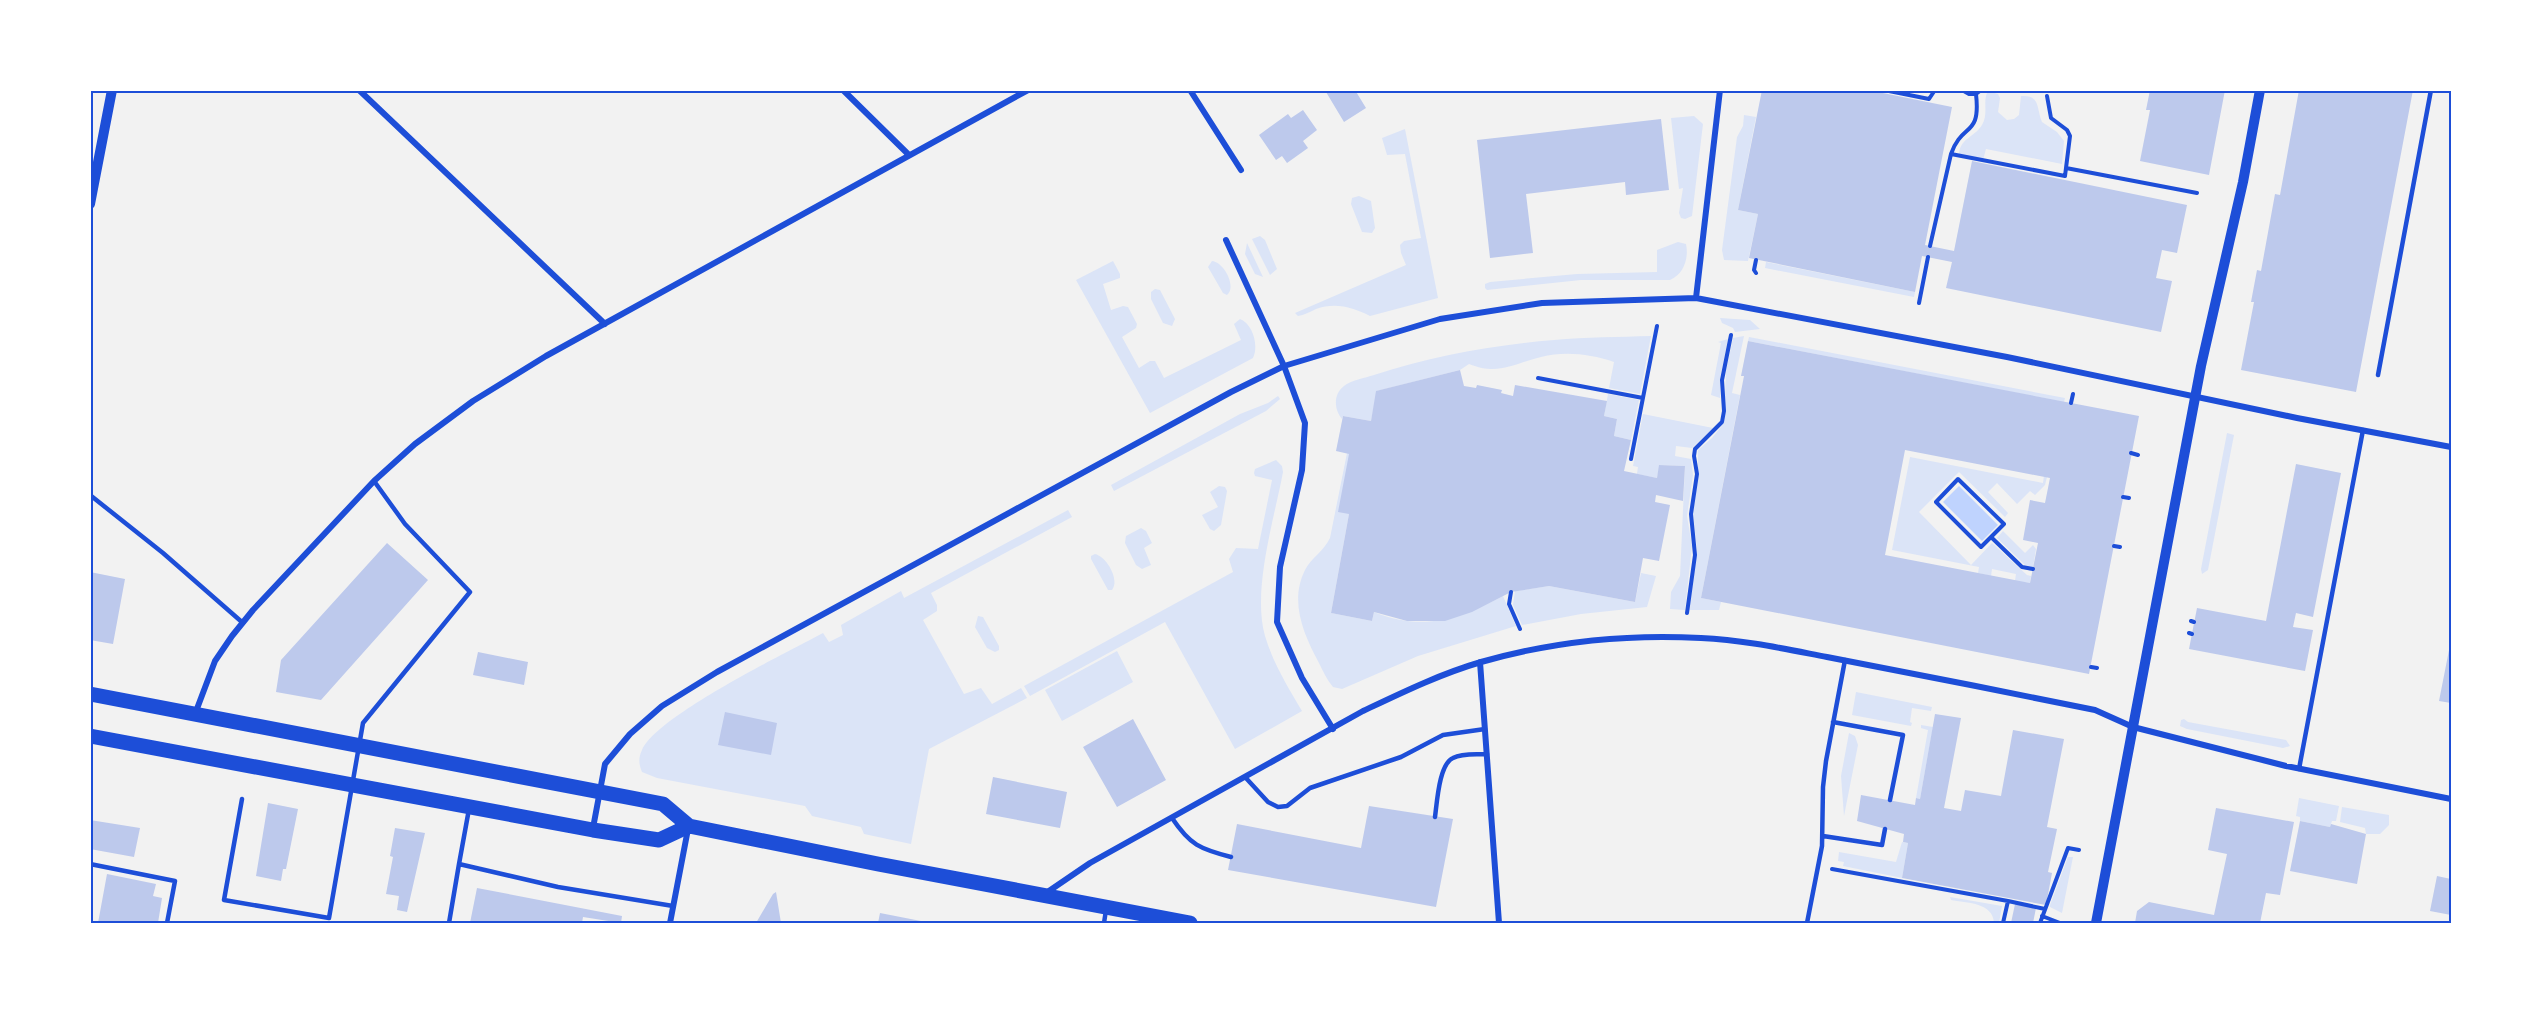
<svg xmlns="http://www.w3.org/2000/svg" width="2541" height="1013" font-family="'Golos Text',sans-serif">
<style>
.green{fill:#dbe4f7}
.water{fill:#bfd3fe}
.building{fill:#bdc9ec;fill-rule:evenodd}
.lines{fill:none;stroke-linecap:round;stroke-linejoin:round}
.path{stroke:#1d4ed8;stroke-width:4}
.service{stroke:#1d4ed8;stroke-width:4.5}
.minor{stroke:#1d4ed8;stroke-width:6}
.tertiary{stroke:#1d4ed8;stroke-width:10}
.primary{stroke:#1d4ed8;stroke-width:15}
.neatline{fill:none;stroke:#1d4ed8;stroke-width:2}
</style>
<rect width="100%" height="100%" fill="#f2f2f2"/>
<path class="green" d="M 1988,91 L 1998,94 L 2000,98 L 1998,112 L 2007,120 L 2014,119 L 2019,115 L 2021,96 C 2041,95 2036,108 2042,122 L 2057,132 L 2064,141 L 2062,164 L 1986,149 L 1983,160 L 1959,156 C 1959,138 1974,138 1982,125 C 1989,113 1982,101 1988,91 Z
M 1744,115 L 1756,117 L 1738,210 L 1758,214 L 1748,261 L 1724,260 L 1722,250 L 1737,137 L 1743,126 Z
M 1694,116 L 1703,124 L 1692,216 L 1685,219 L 1681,218 L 1679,213 L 1683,188 L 1679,189 L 1671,118 Z
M 1405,129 L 1438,298 L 1370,316 C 1353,307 1335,302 1316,309 C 1310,312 1304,315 1298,316 L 1295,313 L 1406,265 L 1401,253 L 1400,245 L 1404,241 L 1421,238 L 1405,154 L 1387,155 L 1382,138 Z
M 1359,196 L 1371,201 L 1375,228 L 1372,233 L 1362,232 L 1351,204 L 1352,198 Z
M 1260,236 L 1265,240 L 1277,269 L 1270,275 L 1252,239 Z
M 1678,242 L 1686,244 C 1689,258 1684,274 1670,280 L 1581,280 L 1487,290 L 1485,288 L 1485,284 L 1490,282 L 1577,274 L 1657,272 L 1657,250 Z
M 1247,243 L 1263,277 L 1255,274 L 1245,254 Z
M 1113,261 L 1120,274 L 1120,278 L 1103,284 L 1111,310 L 1123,306 L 1128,307 L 1137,324 L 1136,328 L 1122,337 L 1139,368 L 1150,361 L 1155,361 L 1164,378 L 1241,340 L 1234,324 L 1240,319 C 1253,324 1259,346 1253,358 L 1150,413 L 1076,280 Z
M 1212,261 C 1224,262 1237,287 1227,295 L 1223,293 L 1208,267 Z
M 1766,262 L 1915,292 L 1914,297 L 1765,268 Z
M 1155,289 L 1160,290 L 1175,319 L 1172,326 L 1163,323 L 1151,299 L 1151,292 Z
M 1720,318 L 1750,320 L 1760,329 L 1735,332 L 1733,328 L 1722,323 Z
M 1651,336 L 1640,394 L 1609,388 L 1614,362 C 1590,354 1565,351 1541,357 C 1512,364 1499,376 1469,364 L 1460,370 L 1377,391 L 1371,421 L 1343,416 L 1342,419 C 1334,410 1333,394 1344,386 C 1351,380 1365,378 1374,375 C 1432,356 1493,345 1554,340 C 1586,337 1619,337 1651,336 Z
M 1744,336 L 1732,393 L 1740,395 L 1701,598 L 1721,602 L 1719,610 L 1689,610 L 1697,550 L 1693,512 L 1698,479 L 1698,450 L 1712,438 L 1724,423 L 1726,371 L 1733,338 Z
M 1749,337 L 2065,398 L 2064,402 L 1748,341 Z
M 1728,339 L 1720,378 L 1720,398 L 1711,395 L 1721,343 L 1718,342 Z
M 1608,394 L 1639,400 L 1631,440 L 1614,436 L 1617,419 L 1604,416 Z
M 1278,396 L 1280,399 L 1266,411 L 1114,491 L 1111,485 L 1240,414 L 1268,403 Z
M 1643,414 L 1713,428 L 1692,448 L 1676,446 L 1675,456 L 1691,459 L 1693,475 L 1687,516 L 1692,546 L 1685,610 L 1670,609 L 1671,592 L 1680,576 L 1685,466 L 1660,465 L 1657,478 L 1637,474 L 1638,467 L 1633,466 Z
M 2227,433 L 2234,435 L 2208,570 L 2202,574 L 2201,569 Z
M 1347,453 L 1349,454 L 1349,514 L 1331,613 L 1372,621 L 1374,612 C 1424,632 1458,619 1503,596 L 1516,626 L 1418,656 L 1342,689 L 1333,687 C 1327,680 1323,671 1319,663 C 1304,635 1289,602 1305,570 C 1311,558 1324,551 1330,538 Z
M 1910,457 L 2043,483 L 2044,476 L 2047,477 L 2045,485 L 2035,495 L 2030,491 L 2017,504 L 1997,483 L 1988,492 L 2008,513 L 2005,517 L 1959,472 L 1919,512 L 1971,565 L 1992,543 L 2027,575 L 2031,576 L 2030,583 L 2015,581 L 2016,574 L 1992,569 L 1991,576 L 1978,573 L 1979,567 L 1892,550 Z
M 1276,460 L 1282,466 L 1283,472 C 1274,520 1252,590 1265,636 C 1273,663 1288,687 1302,711 L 1235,749 L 1165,622 L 1030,696 L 1024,686 L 1233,572 L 1229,559 L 1236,548 L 1258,549 L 1272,480 L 1255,476 L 1254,473 L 1255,469 Z
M 1219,486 L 1225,487 L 1227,491 L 1221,525 L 1214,531 L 1210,529 L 1202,515 L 1218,507 L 1210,492 Z
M 1068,510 L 1072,517 L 931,593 L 937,605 L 937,611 L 923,620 L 964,694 L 981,688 L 992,704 L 1021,688 L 1027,698 L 929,749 L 911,844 L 864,834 L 861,827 L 812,816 L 805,806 L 657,778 L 642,772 C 639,765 638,758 642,750 C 657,716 786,653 823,633 L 829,642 L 843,635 L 841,625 L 901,591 L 904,598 Z
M 1141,528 L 1146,531 L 1152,543 L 1144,548 L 1151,565 L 1142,569 L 1136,565 L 1125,543 L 1126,536 Z
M 2003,531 L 2025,553 L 2033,545 L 2036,549 L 2033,567 L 2025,565 L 1997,538 Z
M 1095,554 C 1107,557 1120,580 1112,590 L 1108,590 L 1091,559 L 1091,556 Z
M 1641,573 L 1656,576 L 1647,607 L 1581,614 L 1522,625 L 1513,605 L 1515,591 L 1549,586 L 1635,602 Z
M 978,616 L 983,617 L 999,646 L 999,650 L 995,652 L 987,648 L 975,627 Z
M 1117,651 L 1133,682 L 1062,721 L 1045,690 Z
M 1856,692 L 1932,707 L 1931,711 L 1912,708 L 1910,722 L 1912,723 L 1911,726 L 1852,715 Z
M 2184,719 L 2188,722 L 2286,740 L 2290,746 L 2283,748 L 2187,729 L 2180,726 L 2181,720 Z
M 1921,725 L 1933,727 L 1920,799 L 1916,798 L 1928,730 L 1921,728 Z
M 1849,733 L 1855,736 L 1858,745 L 1844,816 L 1841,776 Z
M 2299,798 L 2339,806 L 2336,821 L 2332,821 L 2330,827 L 2300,821 L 2300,817 L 2296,816 Z
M 2342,807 L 2389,815 L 2389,825 L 2380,834 L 2366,834 L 2365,828 L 2340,822 Z
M 1902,842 L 1908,843 L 1902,878 L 1843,866 L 1844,862 L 1838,861 L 1839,852 L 1896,862 Z
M 2068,857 L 2073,857 L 2062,913 L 2050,907 L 2050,905 Z
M 1950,897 L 2002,906 L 1999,923 L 1994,923 C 1993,902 1966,903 1951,900 Z"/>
<path class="water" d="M 1959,486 L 1998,525 L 1982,541 L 1943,502 Z"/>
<path class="building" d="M 1329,90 L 1355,90 L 1366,108 L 1344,122 L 1326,92 Z
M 1762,90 L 1868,90 L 1952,107 L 1925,245 L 1954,251 L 1972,161 L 2187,205 L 2177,253 L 2162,250 L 2156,278 L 2172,281 L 2161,332 L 1946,288 L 1952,262 L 1922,256 L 1915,292 L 1749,258 L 1758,214 L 1738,210 Z
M 2150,90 L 2225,90 L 2209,175 L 2140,161 L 2150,110 L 2146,110 Z
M 2299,90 L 2413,90 L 2356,392 L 2241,370 L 2254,302 L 2251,302 L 2257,270 L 2261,271 L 2275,194 L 2280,195 Z
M 1303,110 L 1317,130 L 1303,141 L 1308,148 L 1287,163 L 1282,156 L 1276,160 L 1259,135 L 1288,114 L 1291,118 Z
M 1661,119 L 1669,190 L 1626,195 L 1625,182 L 1526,194 L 1533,253 L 1490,258 L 1477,140 Z
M 1748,341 L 2139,416 L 2089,674 L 1701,598 L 1744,376 L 1741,376 ZM 1905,450 L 2050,478 L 2045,503 L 2030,500 L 2023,540 L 2038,543 L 2030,583 L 1885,555 Z
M 1460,370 L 1464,386 L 1476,388 L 1477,385 L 1502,390 L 1501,393 L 1513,396 L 1515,385 L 1607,401 L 1604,416 L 1617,419 L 1614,436 L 1631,440 L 1624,471 L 1657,478 L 1659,465 L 1685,466 L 1683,501 L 1656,495 L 1655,502 L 1670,505 L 1659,561 L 1643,558 L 1635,602 L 1549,586 L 1511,592 L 1472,612 L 1445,621 L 1407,621 L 1374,612 L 1372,621 L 1331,613 L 1349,514 L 1338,512 L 1349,454 L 1336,451 L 1343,416 L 1371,421 L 1376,391 Z
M 2296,464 L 2341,473 L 2313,617 L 2296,613 L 2293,627 L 2313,630 L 2305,671 L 2189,649 L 2197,608 L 2266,621 Z
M 387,543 L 428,580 L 321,700 L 276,692 L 281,660 Z
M 90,572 L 125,579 L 113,644 L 90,640 Z
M 2450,645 L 2451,645 L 2451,703 L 2439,701 Z
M 478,652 L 528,662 L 524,685 L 473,675 Z
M 725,712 L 777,723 L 771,755 L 718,745 Z
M 1935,714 L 1961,718 L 1944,808 L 1961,811 L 1965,790 L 2001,796 L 2013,730 L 2064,739 L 2047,827 L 2057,829 L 2048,872 L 2052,873 L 2046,905 L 1902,878 L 1908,843 L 1903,842 L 1904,834 L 1857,821 L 1861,795 L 1915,805 L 1916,798 L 1920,799 Z
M 1133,719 L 1166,780 L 1117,807 L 1083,747 Z
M 993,777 L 1067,792 L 1060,828 L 986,814 Z
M 268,803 L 298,809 L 286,869 L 283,869 L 281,881 L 256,876 Z
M 1369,806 L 1453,819 L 1436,907 L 1228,870 L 1237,824 L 1361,848 Z
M 2216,808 L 2294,822 L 2280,895 L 2266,893 L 2260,923 L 2135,923 L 2137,911 L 2149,902 L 2214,915 L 2227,854 L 2208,850 Z
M 90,820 L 140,828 L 134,857 L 90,849 Z
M 2300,821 L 2330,827 L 2331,824 L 2366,834 L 2357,884 L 2290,871 Z
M 395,828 L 425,833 L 407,912 L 397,910 L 399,896 L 386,894 L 393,857 L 390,856 Z
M 107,874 L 156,884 L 153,896 L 162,898 L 158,923 L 98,923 Z
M 2437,876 L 2451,879 L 2451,915 L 2430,911 Z
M 477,888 L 622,916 L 621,923 L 583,917 L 582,923 L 470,923 Z
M 776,892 L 781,923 L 756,923 L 773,894 Z
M 2015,904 L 2036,908 L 2033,923 L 2011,923 Z
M 880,913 L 926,922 L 926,923 L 878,923 Z"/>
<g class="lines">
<path class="path" d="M 1884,90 L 1929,99 L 1935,90
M 1962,90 L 1969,94 L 1976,94
M 2047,96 L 2051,118 L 2067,130 L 2070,136 L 2066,168 L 2197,193
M 1951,154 L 2065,176 L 2066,168
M 1930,246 L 1951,154 C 1962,122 1981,138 1976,94 L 1981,90
M 1756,273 L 1754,270 L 1756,260
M 1919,303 L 1928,257
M 1538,378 L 1643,398
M 2071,403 L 2073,394
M 2131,453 L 2138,455
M 1631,459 L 1657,326
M 1958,479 L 2004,524 L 1981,547 L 1936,502 Z
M 2123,497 L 2129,498
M 1991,537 L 2022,567 L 2033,569
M 2114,546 L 2120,547
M 1511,592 L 1509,604 L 1520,629
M 1687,613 L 1695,555 L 1691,514 L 1697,474 L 1694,456 L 1695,449 L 1722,422 L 1724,411 L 1722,380 L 1731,335
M 2191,621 L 2194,622
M 2189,633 L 2192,634
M 2091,667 L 2097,668
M 1832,869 L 2008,901 L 2003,923
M 2008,901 L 2045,909
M 2042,916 L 2060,923
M 2040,923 L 2068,848 L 2079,850"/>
<path class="service" d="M 2104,90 L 2119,90
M 2378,375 L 2431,90
M 90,495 L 163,553 L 243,623
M 1833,722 L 1903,735 L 1890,800
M 2299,769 L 2363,430
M 1245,777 L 1268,802 L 1278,807 L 1287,806 L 1310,788 L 1401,757 L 1443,735 L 1485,729
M 242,799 L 224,900 L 329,918 L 363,723 L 470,592 L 405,524 L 374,481
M 469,809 L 459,864 L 558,887 L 673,906
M 1435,817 C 1437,803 1439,764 1453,758 C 1463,753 1476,755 1487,754
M 1172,818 C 1190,845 1200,849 1231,857
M 1823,836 L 1882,845 L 1885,829
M 90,864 L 175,881 L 167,923
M 449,923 L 459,864
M 1104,923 L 1106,910
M 1807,923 L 1822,846 L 1823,787 L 1826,761 L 1845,660"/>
<path class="minor" d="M 359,90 L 605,324
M 843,90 L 909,155
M 1190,90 L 1241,170
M 1226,240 L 1284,366 L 1305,423 L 1302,470 L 1280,567 L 1277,622 L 1302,678 L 1333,729
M 1696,298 L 1720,90
M 1480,662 L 1499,923
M 195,714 L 215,661 L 232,636 L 253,610 L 374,481 L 415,444 L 473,401 L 546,356 L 1028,90
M 593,828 L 605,764 L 630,734 L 662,706 L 717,672 L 1231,392 L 1284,366 L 1440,319 L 1542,303 L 1696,298 L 2007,357 L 2297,418 L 2451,447
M 1046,893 L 1090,863 L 1363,711 C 1401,693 1440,674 1481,662 C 1551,642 1628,634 1701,638 C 1744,640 1785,649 1827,657 C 1916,674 2006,692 2095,710 L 2133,727 L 2286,766 L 2451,799
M 670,923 L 688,829"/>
<path class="tertiary" d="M 90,204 L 112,90
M 2096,923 L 2201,366 L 2243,182 L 2260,90"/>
<path class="primary" d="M 90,694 L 663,804 L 689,826 L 878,864 L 1190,923
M 90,736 L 593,830 L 659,840 L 689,826"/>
</g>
<rect width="2541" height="1013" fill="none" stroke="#ffffff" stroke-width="183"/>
<rect x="92" y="92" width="2358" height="830" class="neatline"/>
</svg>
